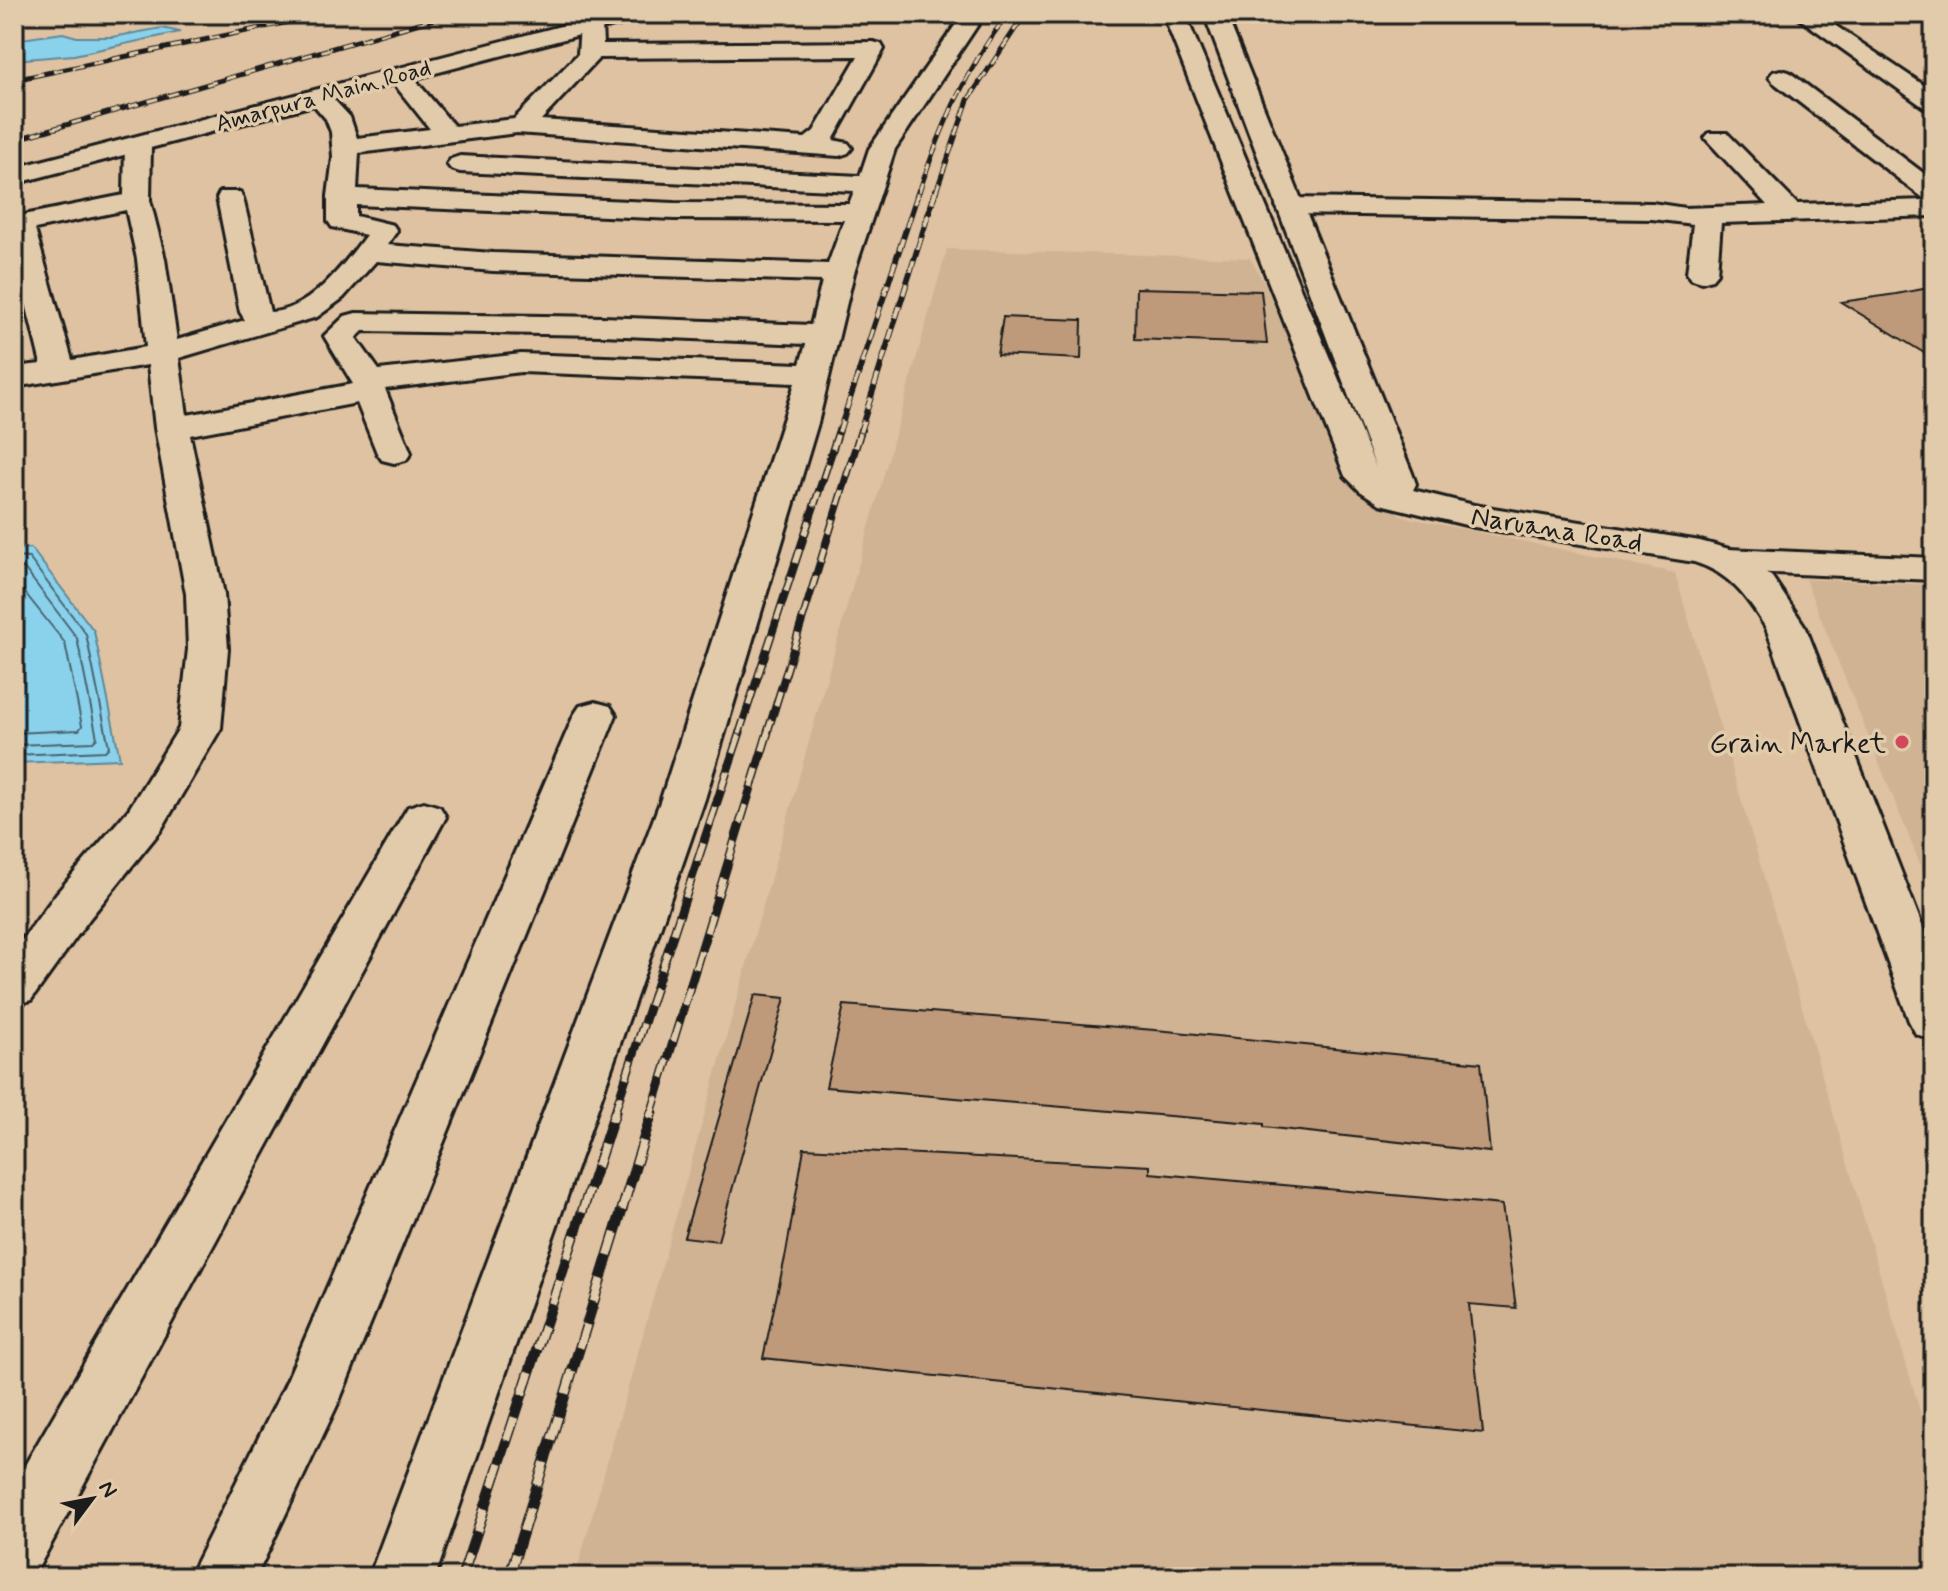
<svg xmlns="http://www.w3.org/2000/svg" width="1948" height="1591" font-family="Mynerve,sans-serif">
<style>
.built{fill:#d0b393}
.water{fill:#8ad1ec;stroke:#5e8999;stroke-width:2}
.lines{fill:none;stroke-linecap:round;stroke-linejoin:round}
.shore{stroke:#48646f;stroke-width:2}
.building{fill:#be9a7a;stroke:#1c1c1c;stroke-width:2}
.street-casing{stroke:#1c1c1c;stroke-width:6}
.secondary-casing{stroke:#1c1c1c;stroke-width:6}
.street{fill:#e1cbab;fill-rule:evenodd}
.secondary{fill:#e1cbab;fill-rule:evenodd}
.rail-far4-casing{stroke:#1c1c1c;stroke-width:5}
.rail-far3-casing{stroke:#1c1c1c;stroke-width:6}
.rail-far2-casing{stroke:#1c1c1c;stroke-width:8}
.rail-far1-casing{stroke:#1c1c1c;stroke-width:9}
.rail-casing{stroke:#1c1c1c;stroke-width:11}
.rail-far4{stroke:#e1cbab;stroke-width:3;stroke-dasharray:10;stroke-linecap:butt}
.rail-far3{stroke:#e1cbab;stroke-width:4;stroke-dasharray:12;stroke-linecap:butt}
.rail-far2{stroke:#e1cbab;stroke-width:5;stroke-dasharray:15;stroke-linecap:butt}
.rail-far1{stroke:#e1cbab;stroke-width:6;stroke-dasharray:19;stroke-linecap:butt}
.rail{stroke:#e1cbab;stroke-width:8;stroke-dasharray:24;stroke-linecap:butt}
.poi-dot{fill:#d1495b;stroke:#e1cbab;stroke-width:3}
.labels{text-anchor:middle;stroke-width:7;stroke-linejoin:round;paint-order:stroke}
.far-street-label{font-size:24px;fill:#1c1c1c;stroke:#e1cbab}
.street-label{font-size:28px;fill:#1c1c1c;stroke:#e1cbab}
.poi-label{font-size:28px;fill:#1c1c1c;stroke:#e1cbab;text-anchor:end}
</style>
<rect width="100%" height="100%" fill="#dec2a1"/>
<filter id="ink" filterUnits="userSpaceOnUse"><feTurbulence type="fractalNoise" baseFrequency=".0125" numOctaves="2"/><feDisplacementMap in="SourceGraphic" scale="16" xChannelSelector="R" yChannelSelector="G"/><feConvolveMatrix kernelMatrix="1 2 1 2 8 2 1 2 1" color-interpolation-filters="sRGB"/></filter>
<g filter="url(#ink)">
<path class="built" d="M 947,249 L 1250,258 L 1400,516 L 1675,573 L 1934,1459 L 1934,1577 L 575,1577 Z
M 1805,579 L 1934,585 L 1934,899 Z"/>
<path class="water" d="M 162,28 L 180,32 L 74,55 L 14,60 L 14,40 L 63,33 L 77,37 L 112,37 Z
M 31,548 L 94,631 L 120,759 L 14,763 L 14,549 Z"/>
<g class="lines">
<path class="shore" d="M 14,557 L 29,558 L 86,634 L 109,747 L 105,751 L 14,755
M 14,567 L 24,568 L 77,638 L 97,738 L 93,742 L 14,745
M 14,579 L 65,643 L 82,726 L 79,730 L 14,733"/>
</g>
<path class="building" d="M 1934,287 L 1934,359 L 1841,302 L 1896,294 Z
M 1136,288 L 1261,291 L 1267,344 L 1135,339 Z
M 1003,317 L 1082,320 L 1081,359 L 997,355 Z
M 755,995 L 785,998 L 718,1241 L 684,1237 Z
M 844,1005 L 1167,1031 L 1481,1063 L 1490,1152 L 1264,1127 L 1264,1124 L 826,1087 Z
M 804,1148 L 1150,1166 L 1150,1173 L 1502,1205 L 1516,1308 L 1469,1304 L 1483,1433 L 763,1358 L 786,1253 Z"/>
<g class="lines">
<g class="street-casing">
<path id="street" d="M 963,14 L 985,14 L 895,149 L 854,273 L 818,423 L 705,799 L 435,1577 L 369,1577 L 661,799 L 795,383 L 521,372 L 385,389 L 411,453 L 406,460 L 394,463 L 382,460 L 377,453 L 357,403 L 190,435 L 224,594 L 228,649 L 221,728 L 161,830 L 90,918 L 31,1000 L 14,1005 L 14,951 L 56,894 L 129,809 L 179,728 L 188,649 L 186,594 L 155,428 L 148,365 L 14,387 L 14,367 L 41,364 L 14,255 L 14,217 L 124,195 L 125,144 L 129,139 L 147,139 L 151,144 L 150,200 L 165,259 L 177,340 L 245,320 L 240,312 L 217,198 L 220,192 L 240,192 L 243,198 L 270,312 C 309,312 344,264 366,235 L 332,227 L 328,221 L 328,196 L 333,157 L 331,132 L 326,119 L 306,96 L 310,91 L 326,91 L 350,117 L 357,138 L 430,129 L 387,75 L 391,70 L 407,70 L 454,126 L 514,119 L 578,54 L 580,25 L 591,18 L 602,25 L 603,44 L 873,42 L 881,44 L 884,49 L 833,140 L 848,143 L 852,148 L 848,153 L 839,156 L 517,133 L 359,153 L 357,189 L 674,203 L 849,204 L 854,191 L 460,172 L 451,169 L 447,164 L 451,159 L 460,156 L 860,176 L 869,149 ZM 858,56 L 814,131 L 805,138 L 541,120 L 599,58 ZM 356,205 L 674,219 L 844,220 L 828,264 L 493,253 L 387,245 L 397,231 L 393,225 L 356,216 ZM 126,210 L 137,259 L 146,347 L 72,360 L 35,229 ZM 376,261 L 493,271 L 822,281 L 811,325 L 602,317 L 356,313 L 345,316 L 324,336 L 353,384 L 187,415 L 179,358 L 317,317 L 343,298 ZM 363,331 L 602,335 L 806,344 L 800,364 L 521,354 L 379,370 L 356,338 Z
M 1793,14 L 1818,14 L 1934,92 L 1934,110 L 1925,108 Z
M 1781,70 L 1789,72 L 1934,181 L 1934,216 L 1721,223 L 1717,273 L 1712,279 L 1702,282 L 1692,279 L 1687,273 L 1693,224 L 1652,219 L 1290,214 L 1280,212 L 1276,206 L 1280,200 L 1290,198 L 1652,203 L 1685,208 L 1767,205 L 1705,138 L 1709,133 L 1727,133 L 1797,204 L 1926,200 L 1773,82 L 1769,77 L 1773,72 Z
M 1727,549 L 1934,558 L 1934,580 L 1727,571 L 1714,568 L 1708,560 L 1714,552 Z
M 595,702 L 610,706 L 616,715 L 340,1399 L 256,1577 L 189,1577 L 285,1385 L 574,715 L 580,706 Z
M 424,802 L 440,807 L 446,817 L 37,1570 L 14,1577 L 14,1484 L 402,817 L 408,807 Z"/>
</g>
<g class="secondary-casing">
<path id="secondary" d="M 607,14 L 643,14 L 640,19 L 14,184 L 14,168 Z
M 1163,14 L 1185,14 L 1376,468 L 1204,14 L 1226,14 L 1412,473 L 1416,484 L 1413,490 L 1474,505 L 1700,541 L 1740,552 L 1772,577 L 1806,628 L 1934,956 L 1934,1040 L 1916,1034 L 1909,1021 L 1766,628 C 1747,597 1730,573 1694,562 L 1474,527 L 1380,504 L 1360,491 L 1345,476 Z"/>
</g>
<use href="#street" class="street"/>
<use href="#secondary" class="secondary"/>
<g class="rail-far4-casing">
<path id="rail-far4" d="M 14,80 L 327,14
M 14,140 L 451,14
M 919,192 C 941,128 966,68 1008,14
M 936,192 L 968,100 L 1025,14"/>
</g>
<g class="rail-far3-casing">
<path id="rail-far3" d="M 839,432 L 919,190
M 860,432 L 936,190"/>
</g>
<g class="rail-far2-casing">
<path id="rail-far2" d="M 739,734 L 839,430
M 767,734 L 861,430"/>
</g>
<g class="rail-far1-casing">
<path id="rail-far1" d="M 614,1114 L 740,732
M 651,1114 L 768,732"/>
</g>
<g class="rail-casing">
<path id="rail" d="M 462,1577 L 615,1112
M 509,1577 L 652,1112"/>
</g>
<use href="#rail-far4" class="rail-far4"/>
<use href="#rail-far3" class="rail-far3"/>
<use href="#rail-far2" class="rail-far2"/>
<use href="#rail-far1" class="rail-far1"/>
<use href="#rail" class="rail"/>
</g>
</g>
<circle class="poi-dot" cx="1902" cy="742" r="8"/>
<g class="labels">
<g class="far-street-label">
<text transform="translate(323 95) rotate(-15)" y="8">Amarpura Main Road</text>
</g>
<g class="street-label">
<text transform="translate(1557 528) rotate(9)" y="10">Naruana Road</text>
</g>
<g class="poi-label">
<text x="1886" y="752">Grain Market</text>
</g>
</g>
<rect width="1948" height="1591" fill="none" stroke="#e1cbab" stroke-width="48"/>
<rect x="24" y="24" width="1900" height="1543" fill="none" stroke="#1c1c1c" stroke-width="3" filter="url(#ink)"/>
<g transform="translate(92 1499) rotate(58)" stroke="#e1cbab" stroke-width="6" paint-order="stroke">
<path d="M0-6L14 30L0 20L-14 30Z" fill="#1c1c1c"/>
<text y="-12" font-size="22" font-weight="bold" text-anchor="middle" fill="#1c1c1c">N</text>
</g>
</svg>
